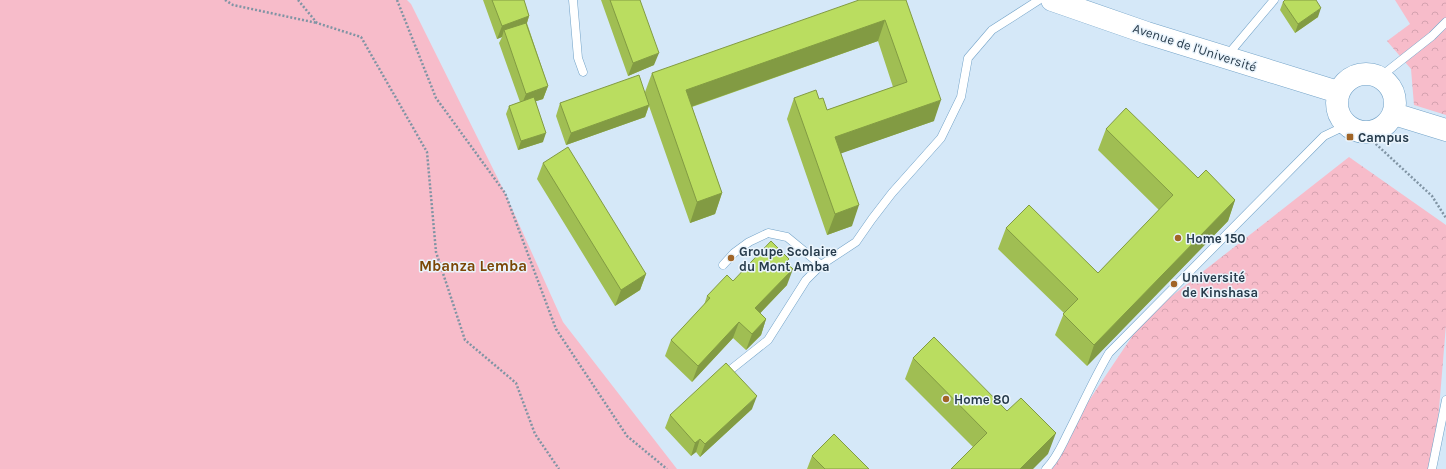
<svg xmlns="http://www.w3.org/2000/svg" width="1446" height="469" font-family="Karla,sans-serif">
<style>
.grass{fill:#f7bcca}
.forest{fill:url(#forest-crowns)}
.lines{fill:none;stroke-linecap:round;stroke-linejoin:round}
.lane-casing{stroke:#73a3c8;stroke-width:9}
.secondary-casing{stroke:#73a3c8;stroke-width:23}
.path{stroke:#8094a4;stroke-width:2.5;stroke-dasharray:2 2;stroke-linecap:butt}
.lane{stroke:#fff;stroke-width:8}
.secondary{stroke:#fff;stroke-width:22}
.wall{fill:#a0be53}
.shaded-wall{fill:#829b43}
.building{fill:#badd60;stroke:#829b43}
.poi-dot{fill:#a16527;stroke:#eaf4fc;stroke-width:1.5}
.labels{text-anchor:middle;stroke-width:3;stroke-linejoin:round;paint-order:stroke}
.street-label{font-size:13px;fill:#273b4b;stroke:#eaf4fc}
.poi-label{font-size:13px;font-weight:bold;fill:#273b4b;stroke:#eaf4fc;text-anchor:start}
.quarter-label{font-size:15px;font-weight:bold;fill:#7b4605;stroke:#eaf4fc}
</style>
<defs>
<pattern id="forest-crowns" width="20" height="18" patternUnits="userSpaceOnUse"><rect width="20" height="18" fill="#f7bcca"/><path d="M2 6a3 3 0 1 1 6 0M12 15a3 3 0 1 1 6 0" fill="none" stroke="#d4a2af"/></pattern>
</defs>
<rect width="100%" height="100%" fill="#d5e8f8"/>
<path class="grass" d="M 0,0 L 407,0 L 411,4 L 505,193 L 563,322 L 677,469 L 0,469 Z"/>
<path class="forest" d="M 1395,0 L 1446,0 L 1446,115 L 1414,105 L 1411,69 L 1387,41 L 1410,24 Z
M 1349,157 L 1446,225 L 1446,325 L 1434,469 L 1043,469 L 1145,317 Z"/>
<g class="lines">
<g class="lane-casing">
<path id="lane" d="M 573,0 L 578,58 L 583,72
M 1226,57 L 1274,0
M 1380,77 L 1432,36 L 1446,22
M 723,265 L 734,253 L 749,242 L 768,233 L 787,237 L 821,265
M 724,375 L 768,340 L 806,280 L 821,265 L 856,242 L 872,219 L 892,193 L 941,138 L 961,97 L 968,58 L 992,30 L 1039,0
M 1046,469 C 1056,459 1061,447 1067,435 C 1081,408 1093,380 1109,353 L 1324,136 L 1347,125
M 1432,469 L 1446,400"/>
</g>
<g class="secondary-casing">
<path id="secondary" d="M 1052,0 L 1147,33 L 1338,92
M1337 103a29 29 0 1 1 58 0a29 29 0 1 1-58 0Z
M 1394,114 L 1446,130"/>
</g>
<path class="path" d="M 225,0 L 233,5 L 317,23
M 298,0 L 317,23 L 361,37 L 427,152 L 436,252 L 465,340 L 516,383 L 535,434 L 559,469
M 397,0 L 436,98 L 505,193 L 556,329 L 627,436 L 667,469
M 1364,133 L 1432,196 L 1446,218"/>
<use href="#lane" class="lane"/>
<use href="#secondary" class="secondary"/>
</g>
<path class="wall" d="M 483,0 L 524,0 L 529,16 L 527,23 L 548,86 L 543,99 L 536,101 L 543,142 L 518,150 L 506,114 L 509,106 L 520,102 L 499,43 L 502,37 L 497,39 Z
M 601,0 L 640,0 L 654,65 L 628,76 Z
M 906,0 L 934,121 L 841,153 L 852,226 L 827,235 L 787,119 L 794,98 L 819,99 L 827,110 L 893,87 L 878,41 L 692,107 L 722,193 L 715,214 L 690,223 L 649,106 L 645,117 L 566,145 L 556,116 L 560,103 L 645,92 L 652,73 Z
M 1283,2 L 1318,17 L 1295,33 L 1280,10 Z
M 1106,129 L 1198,178 L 1235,200 L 1228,221 L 1087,366 L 1055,335 L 1064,313 L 998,249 L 1006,228 L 1098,273 L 1159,210 L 1098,150 Z
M 543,163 L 646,274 L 640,290 L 615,306 L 537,179 Z
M 787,264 L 787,285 L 760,313 L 766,319 L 761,335 L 746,350 L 733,338 L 692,382 L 665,356 L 671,340 L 704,305 L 707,296 Z
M 913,358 L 1048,454 L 973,447 L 905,379 Z
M 752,409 L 700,457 L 696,452 L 691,456 L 665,428 L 670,415 Z
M 812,456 L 869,469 L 807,469 Z"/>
<path class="shaded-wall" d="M 1321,8 L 1318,17 L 1295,33 L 1298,24 Z
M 529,16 L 525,29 L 504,30 L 502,37 L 497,39 L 502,26 Z
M 885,20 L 878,41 L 679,111 L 686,90 Z
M 659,53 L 654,65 L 628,76 L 633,63 Z
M 548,86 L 543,99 L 521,106 L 526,94 Z
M 941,100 L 934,121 L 828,158 L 835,137 Z
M 649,105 L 645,117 L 566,145 L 571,133 Z
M 546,133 L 543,142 L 518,150 L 521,141 Z
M 722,193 L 715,214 L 690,223 L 697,202 Z
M 1235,200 L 1228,221 L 1087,366 L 1094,345 Z
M 859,205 L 852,226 L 827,235 L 835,214 Z
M 793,269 L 787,285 L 750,324 L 755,308 Z
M 646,274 L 640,290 L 615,306 L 621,290 Z
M 766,319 L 761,335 L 746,350 L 752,334 Z
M 739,322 L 733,338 L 692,382 L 698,366 Z
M 757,396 L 752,409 L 700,457 L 705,444 Z
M 1056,433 L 1048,454 L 1033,469 L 1020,469 Z
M 700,439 L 696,452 L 691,456 L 695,443 Z"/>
<path class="building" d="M 492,0 L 524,0 L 529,16 L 502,26 Z
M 610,0 L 640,0 L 659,53 L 633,63 Z
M 859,0 L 906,0 L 941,100 L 835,137 L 859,205 L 835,214 L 794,98 L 816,90 L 819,99 L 823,98 L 827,110 L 907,82 L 885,20 L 686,90 L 722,193 L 697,202 L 652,73 Z
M 1285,0 L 1316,0 L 1321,8 L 1298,24 L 1283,2 Z
M 526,23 L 548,86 L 526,94 L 504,30 Z
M 639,75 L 649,105 L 571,133 L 560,103 Z
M 534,97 L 546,133 L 521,141 L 509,106 Z
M 1126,108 L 1198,178 L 1206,170 L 1235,200 L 1094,345 L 1063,314 L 1078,299 L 1006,228 L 1029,205 L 1098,273 L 1173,195 L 1106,129 Z
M 568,147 L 646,274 L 621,290 L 543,163 Z
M 771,241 L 789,259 L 786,262 L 793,269 L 755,308 L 766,319 L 752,334 L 739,322 L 698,366 L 671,340 L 710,298 L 707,296 L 727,275 L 733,281 Z
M 934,337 L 1007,411 L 1021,398 L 1056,433 L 1020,469 L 951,469 L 987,433 L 913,358 Z
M 726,363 L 757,396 L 705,444 L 700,439 L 695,443 L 670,415 Z
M 834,434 L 869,469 L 825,469 L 812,456 Z"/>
<g class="poi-dot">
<rect x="1346" y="133" width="8" height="8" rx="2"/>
<circle cx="1178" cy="238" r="4"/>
<circle cx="731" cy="258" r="4"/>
<circle cx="1174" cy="284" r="4"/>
<circle cx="946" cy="399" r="4"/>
</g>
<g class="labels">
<g class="street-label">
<text transform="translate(1195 47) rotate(18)" y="5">Avenue de l'Université</text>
</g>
<g class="poi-label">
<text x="1358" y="142">Campus</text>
<text x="1186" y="243">Home 150</text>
<text x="739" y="256">Groupe Scolaire<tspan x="739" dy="15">du Mont Amba</tspan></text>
<text x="1182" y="282">Université<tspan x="1182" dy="15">de Kinshasa</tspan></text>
<text x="954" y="404">Home 80</text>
</g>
<g class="quarter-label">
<text x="473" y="271">Mbanza Lemba</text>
</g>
</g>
</svg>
